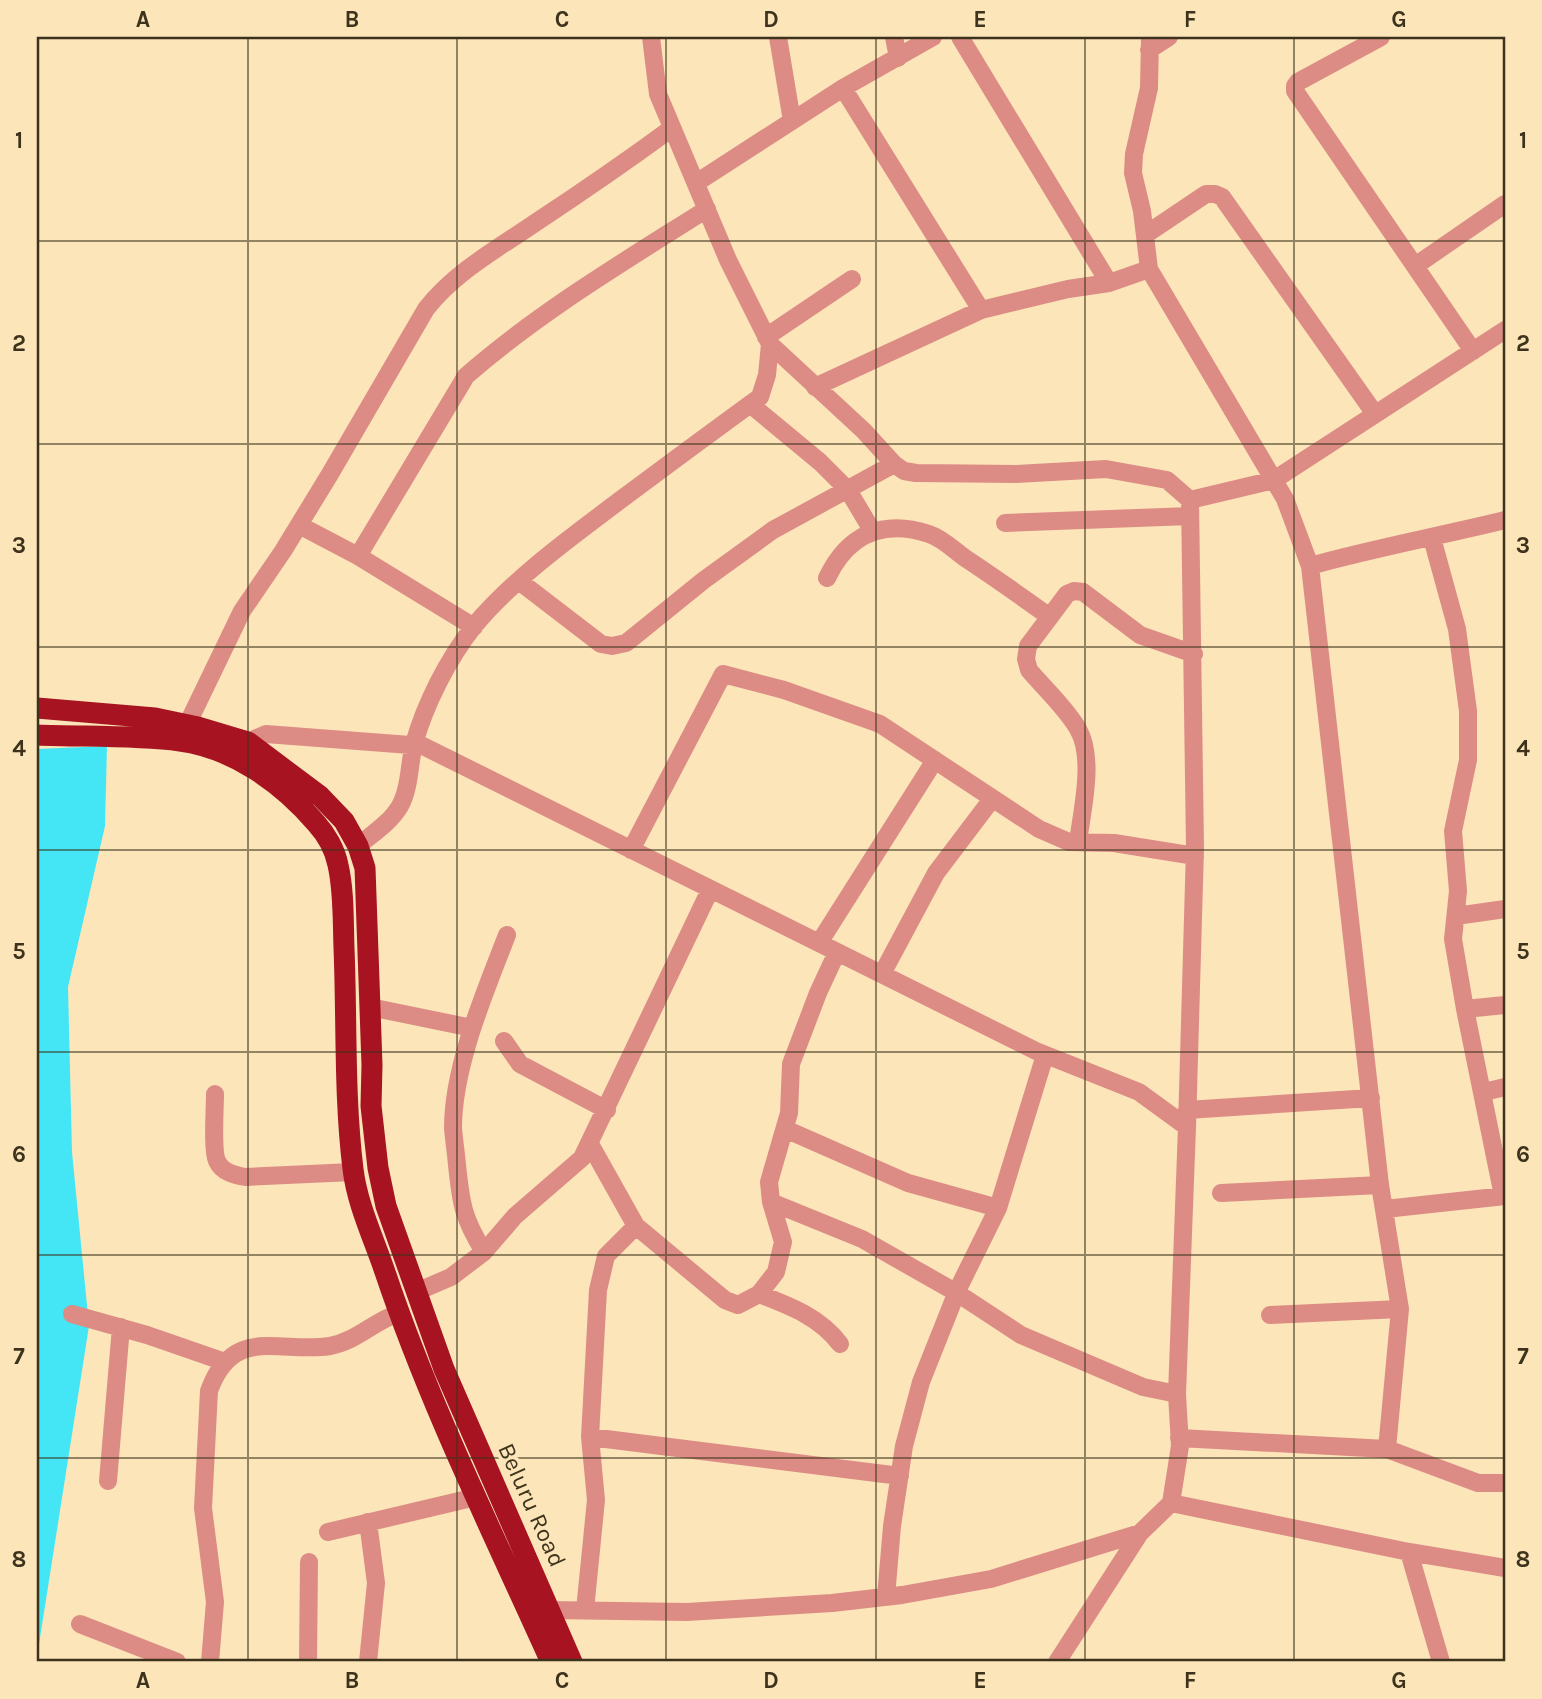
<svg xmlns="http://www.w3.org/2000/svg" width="1542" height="1699" font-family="Karla,sans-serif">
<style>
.water{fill:#44e6f6}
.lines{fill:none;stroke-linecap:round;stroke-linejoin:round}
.minor{stroke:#dd8c85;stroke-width:18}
.highway{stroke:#a71320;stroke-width:21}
.grid{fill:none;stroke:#3d331c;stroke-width:2;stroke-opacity:0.55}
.labels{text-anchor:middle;stroke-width:7;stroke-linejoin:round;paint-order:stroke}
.street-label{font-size:24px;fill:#3d331c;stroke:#fbe5b9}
.neatline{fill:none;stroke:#3d331c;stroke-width:2.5}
.grid-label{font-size:23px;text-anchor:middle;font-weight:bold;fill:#3d331c}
</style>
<rect width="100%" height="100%" fill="#fbe5b9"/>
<path class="water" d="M 107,746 L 105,826 L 68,987 L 72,1152 L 89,1326 L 37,1657 L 37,749 Z"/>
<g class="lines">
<path class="minor" d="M 651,37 L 658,94 L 728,260 L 770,344 L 864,431 L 894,464 L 904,471 L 916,473 L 1016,474 L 1106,469 L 1167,480 L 1190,500 L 1195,848 L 1187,1127
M 778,37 L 792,121
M 894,37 L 898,58
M 960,37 L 1109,283
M 1150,37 L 1149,88 L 1134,154 L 1133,173 L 1142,211 L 1149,269 L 1285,499 L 1310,566 L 1380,1185 L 1400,1309 L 1387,1449
M 1381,37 L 1298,82 L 1295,86 L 1295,91 L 1473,351
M 1149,50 L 1169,37
M 843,88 L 981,310
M 696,183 L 843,88 L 933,37
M 1145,235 L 1206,194 L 1215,194 L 1222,197 L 1375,414
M 1415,266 L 1505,204
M 766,337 L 852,279
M 815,387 L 981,310 L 1068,289 L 1109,283 L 1149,269
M 750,404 L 820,462 L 848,490 L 873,532
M 1190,500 L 1274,480 L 1505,330
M 1005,523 L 1190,516
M 299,525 L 358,556 L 474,627
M 1432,538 L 1457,629 L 1468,711 L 1468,760 L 1453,831 L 1458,891 L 1453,939 L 1465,1009 L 1503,1196
M 358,556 L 466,376 C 539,312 625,261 707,209
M 1310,566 C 1374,548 1440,536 1505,520
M 827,578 C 848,534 883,519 929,534 C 942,538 954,550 965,558 C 994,577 1022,597 1050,617
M 519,581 L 601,644 L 612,646 L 626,643 L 704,580 L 773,530 L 894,464
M 187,725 L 242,611 L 283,551 L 330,474 L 426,309 C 455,272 497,249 535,223 C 582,192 627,161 672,128
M 248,742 L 266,734 L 423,746 L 1036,1051 L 1139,1092 L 1187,1127 L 1177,1394 L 1180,1446 L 1171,1503 L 1140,1533 L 1057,1662
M 1078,842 C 1082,810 1095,758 1078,729 C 1067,709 1044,688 1029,670 L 1026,659 L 1028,646 L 1067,594 L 1074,591 L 1083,592 L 1140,635 L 1194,654
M 358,846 C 372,834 390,823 400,806 C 410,788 409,764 414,744 C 425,704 448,659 474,626 C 513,579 570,538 619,501 C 666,466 713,431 760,397 L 767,375 L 770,344
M 631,850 L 723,674 L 784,690 L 880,724 L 1039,829 L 1069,842 L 1114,843 L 1195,856
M 1456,916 L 1505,909
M 819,943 L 935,760
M 882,974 L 936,873 L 992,799
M 370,1007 L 472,1028
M 1465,1009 L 1505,1005
M 504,1041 L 520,1064 L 607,1110
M 1484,1092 L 1505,1087
M 215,1094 C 215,1109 212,1150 217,1161 C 222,1172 234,1175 245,1177 L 353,1172
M 1187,1110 L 1371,1098
M 785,1129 L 908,1183 L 998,1208
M 590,1144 L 636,1226 L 725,1300 L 738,1305 L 759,1294 L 776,1272 L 783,1242 L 771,1202 L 769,1182 L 789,1113 L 791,1064 L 818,993 L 837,952
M 1221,1193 L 1380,1185
M 771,1202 L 862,1239 L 957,1293 L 1021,1335 L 1143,1387 L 1177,1394
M 1385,1209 L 1505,1196
M 484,1252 C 463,1218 461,1204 457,1165 C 456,1153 454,1140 453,1128 C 453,1066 485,992 507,935
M 416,1292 L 451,1277 L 484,1252 L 515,1216 L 582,1158 L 710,890
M 759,1294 C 790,1306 820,1317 840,1344
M 72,1314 L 147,1335 L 225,1362
M 1270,1315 L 1400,1309
M 590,1437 L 900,1476
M 1179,1438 L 1387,1449 L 1478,1483 L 1505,1483
M 108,1481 L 121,1327
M 1171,1503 L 1409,1552 L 1505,1568
M 368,1522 L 376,1583 L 368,1662
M 328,1532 L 476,1497
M 1409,1552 L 1441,1662
M 886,1597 L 892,1526 L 904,1446 L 921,1382 L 958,1289 L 998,1208 L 1045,1055
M 549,1610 L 687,1612 L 832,1603 L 902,1595 L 991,1579 L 1140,1533
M 585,1610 L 596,1500 L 590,1437 L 598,1290 L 606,1256 L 636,1226
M 80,1624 L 177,1662
M 210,1662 L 215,1602 L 203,1508 L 209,1391 C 233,1324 281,1354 330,1346 C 357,1341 374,1321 399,1313
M 308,1662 L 309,1562"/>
<path class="highway" d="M 37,708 L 155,718 L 198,727 L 248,742 L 320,796 L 344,821 L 358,846 L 365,868 L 372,1065 L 371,1106 L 378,1168 L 386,1206 L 444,1369 L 572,1662
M 37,735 C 84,737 133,735 180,741 C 233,748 282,783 316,823 C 326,834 335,850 338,865 C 344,891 343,920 344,948 C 347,1022 344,1096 353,1169 C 357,1204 374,1239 385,1272 C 430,1406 493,1533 551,1662"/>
</g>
<path class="grid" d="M 248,37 L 248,1662M 457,37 L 457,1662M 666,37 L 666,1662M 876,37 L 876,1662M 1085,37 L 1085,1662M 1294,37 L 1294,1662M 37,241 L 1505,241M 37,444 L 1505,444M 37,647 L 1505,647M 37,850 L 1505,850M 37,1052 L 1505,1052M 37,1255 L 1505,1255M 37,1458 L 1505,1458"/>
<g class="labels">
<g class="street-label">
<text transform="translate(532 1505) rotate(66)" y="8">Beluru Road</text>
</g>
</g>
<rect width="1542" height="1699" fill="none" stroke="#fbe5b9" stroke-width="77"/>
<rect x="38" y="38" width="1466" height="1622" class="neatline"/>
<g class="grid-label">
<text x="143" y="27">A</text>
<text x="352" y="27">B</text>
<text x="562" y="27">C</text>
<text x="771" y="27">D</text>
<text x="980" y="27">E</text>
<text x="1190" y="27">F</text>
<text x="1399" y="27">G</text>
<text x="19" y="148">1</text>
<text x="1523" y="148">1</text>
<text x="19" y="351">2</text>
<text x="1523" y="351">2</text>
<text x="19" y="553">3</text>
<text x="1523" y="553">3</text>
<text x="19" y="756">4</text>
<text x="1523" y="756">4</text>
<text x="19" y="959">5</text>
<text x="1523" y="959">5</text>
<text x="19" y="1162">6</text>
<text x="1523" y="1162">6</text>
<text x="19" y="1364">7</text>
<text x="1523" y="1364">7</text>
<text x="19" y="1567">8</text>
<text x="1523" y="1567">8</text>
<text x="143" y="1688">A</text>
<text x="352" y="1688">B</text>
<text x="562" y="1688">C</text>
<text x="771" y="1688">D</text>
<text x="980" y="1688">E</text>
<text x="1190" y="1688">F</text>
<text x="1399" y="1688">G</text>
</g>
</svg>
